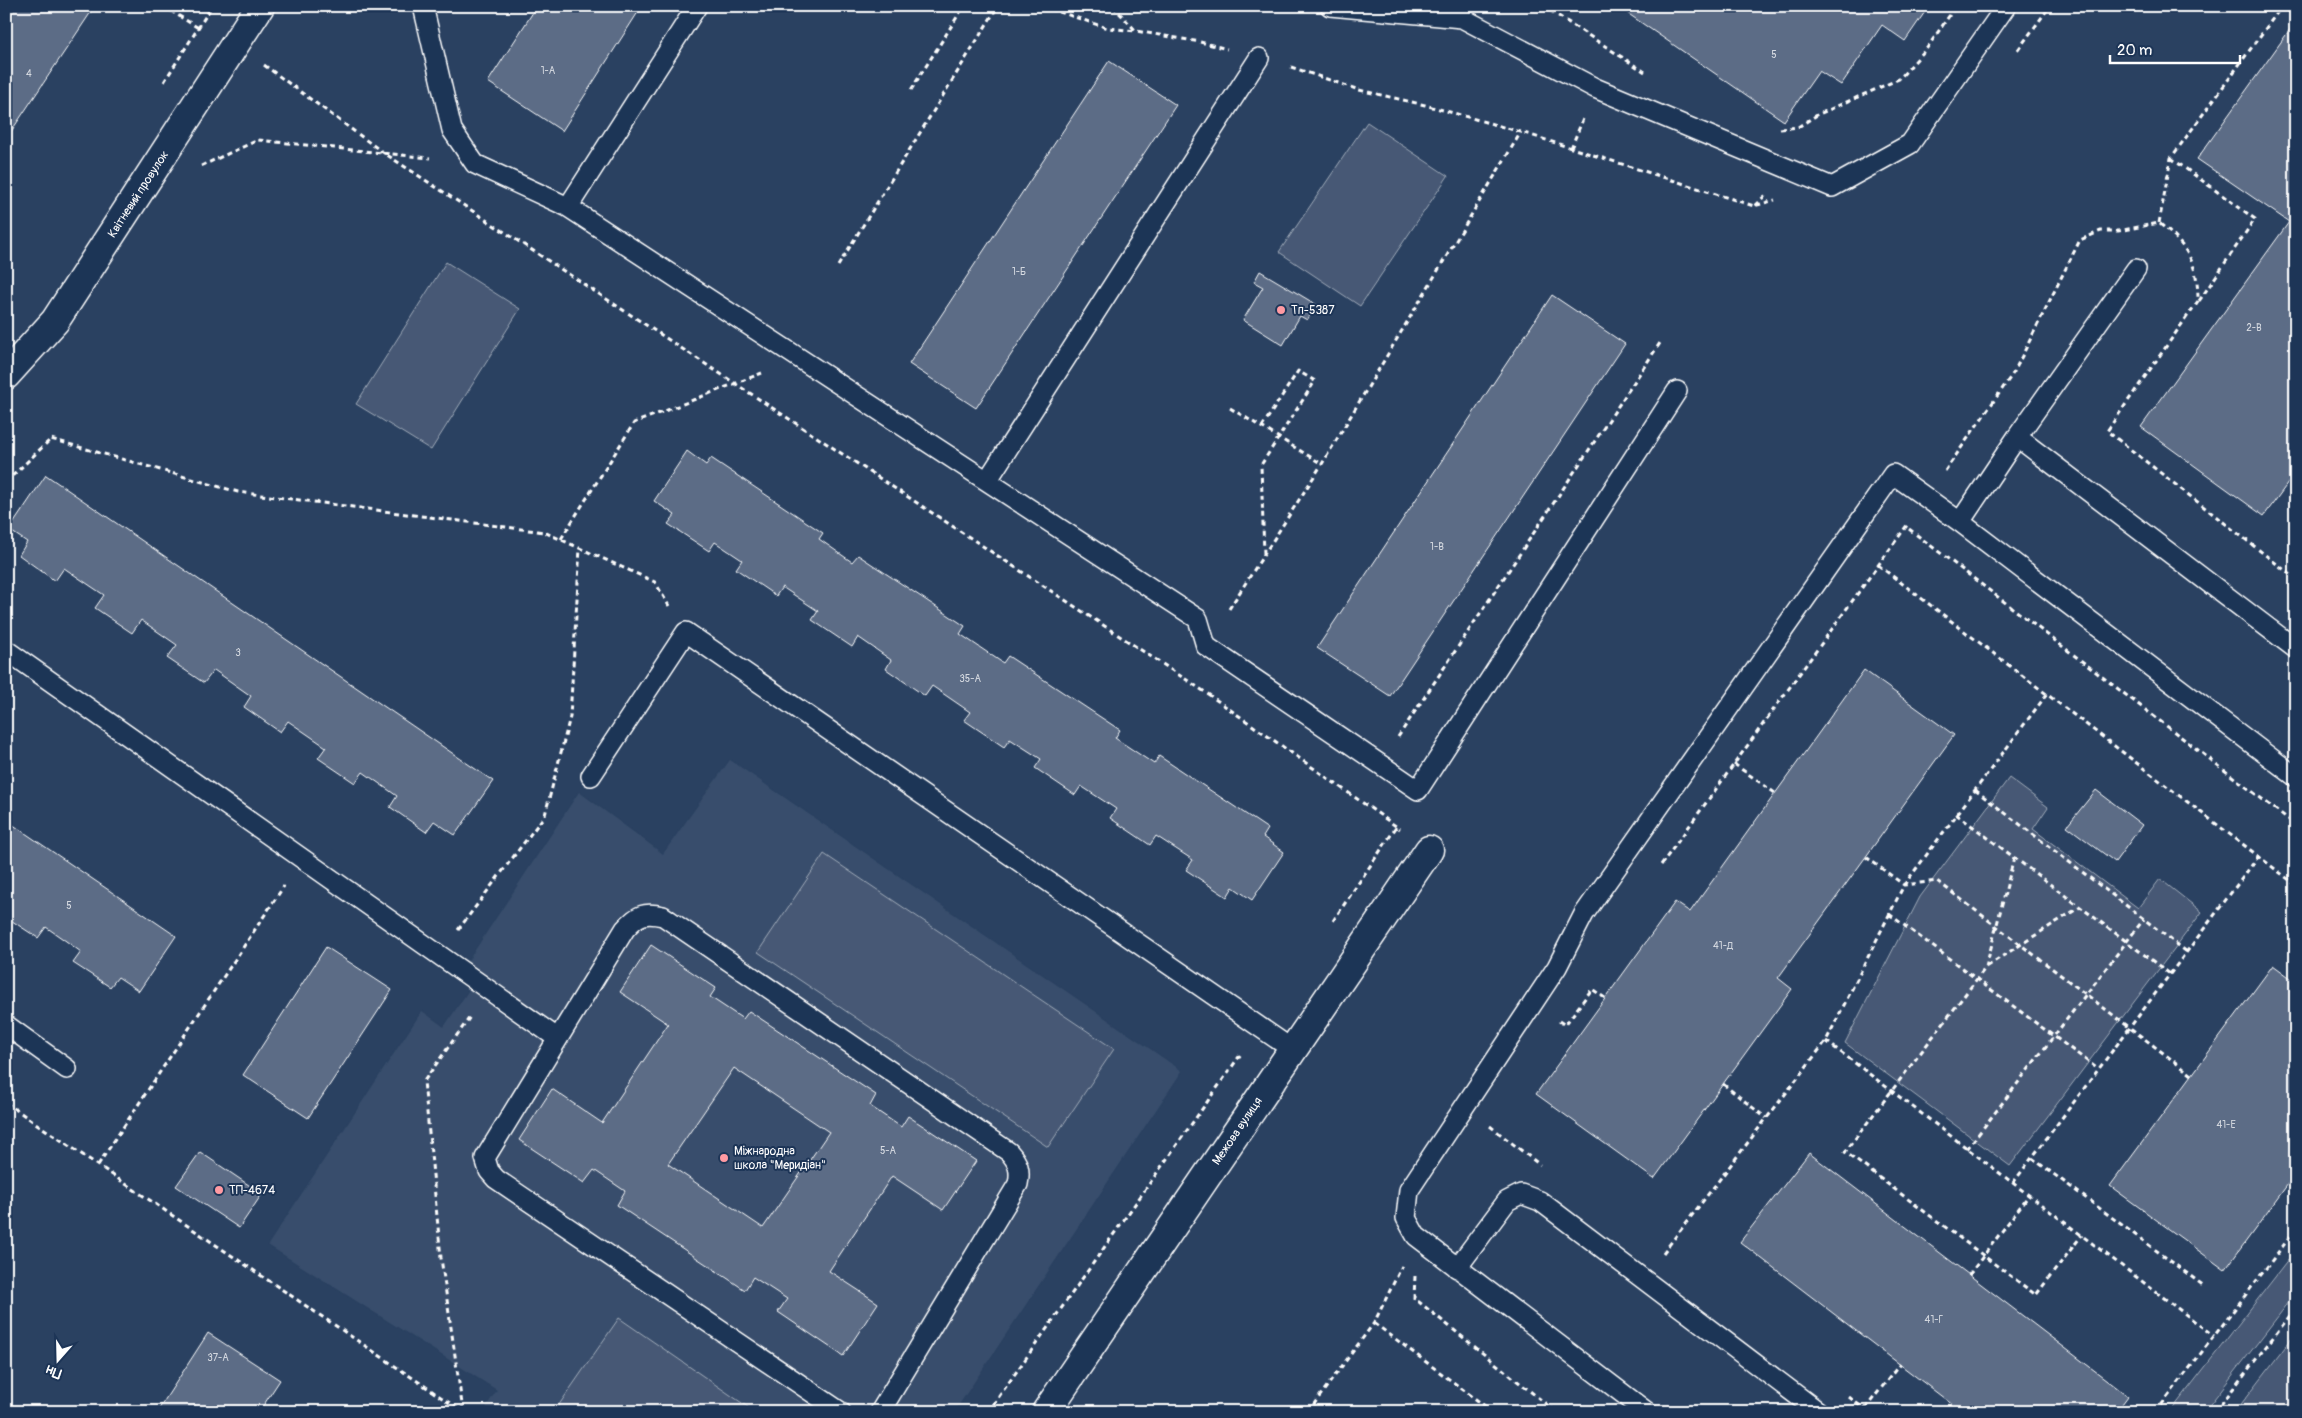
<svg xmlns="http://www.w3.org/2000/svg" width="2302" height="1418" font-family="Pangolin,sans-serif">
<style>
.built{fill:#394e6c}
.green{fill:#465975;stroke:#a2acba}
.building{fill:#5b6c86;stroke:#fff;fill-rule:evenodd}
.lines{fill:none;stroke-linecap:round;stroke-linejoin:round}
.service-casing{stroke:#fff;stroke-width:22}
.minor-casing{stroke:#fff;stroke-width:31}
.path{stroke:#fff;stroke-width:3;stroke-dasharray:5 4;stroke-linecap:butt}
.service{stroke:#1d3557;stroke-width:19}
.minor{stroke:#1d3557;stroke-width:28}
.poi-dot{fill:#ff9aa2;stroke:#1d3557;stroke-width:2}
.labels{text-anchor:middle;stroke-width:4;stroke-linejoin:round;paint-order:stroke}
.number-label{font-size:10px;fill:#d6dae1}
.street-label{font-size:12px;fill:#fff;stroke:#1d3557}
.poi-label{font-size:12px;fill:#fff;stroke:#1d3557;text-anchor:start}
</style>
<rect width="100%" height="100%" fill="#2a4161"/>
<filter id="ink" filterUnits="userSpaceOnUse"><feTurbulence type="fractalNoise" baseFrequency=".02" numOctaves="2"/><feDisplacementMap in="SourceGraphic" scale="10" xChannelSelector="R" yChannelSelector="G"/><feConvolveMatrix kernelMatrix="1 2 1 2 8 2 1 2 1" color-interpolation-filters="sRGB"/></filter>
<g filter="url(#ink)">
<path class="built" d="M 730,760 L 1182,1071 L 954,1412 L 493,1412 L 486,1407 L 497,1390 L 268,1245 L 422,1011 L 444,1027 L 469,990 L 462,970 L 579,792 L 663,854 Z"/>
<path class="green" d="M 1367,122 L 1448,176 L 1360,306 L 1279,252 Z
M 446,262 L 520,309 L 431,450 L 356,404 Z
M 2009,778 L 2048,807 L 2033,829 L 2138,908 L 2160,879 L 2202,912 L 2010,1166 L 1845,1043 L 1920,897 Z
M 824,854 L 1114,1049 L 1048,1147 L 758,952 Z
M 2296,1250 L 2296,1293 L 2204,1412 L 2171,1411 Z
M 619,1318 L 755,1412 L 554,1412 Z
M 2296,1333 L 2296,1412 L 2235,1412 Z"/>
<path class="building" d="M 6,6 L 95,6 L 6,139 Z
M 537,6 L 642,6 L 562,131 L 488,82 Z
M 1617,6 L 1929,6 L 1905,41 L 1882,25 L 1841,85 L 1819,71 L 1784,121 Z
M 2296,21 L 2296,213 L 2289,222 L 2197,159 Z
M 1109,61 L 1176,105 L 976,408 L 909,364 Z
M 2289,222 L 2296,227 L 2296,472 L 2264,516 L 2141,427 Z
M 1260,271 L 1317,305 L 1307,320 L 1300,316 L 1283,345 L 1243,320 L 1263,287 L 1254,282 Z
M 1552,295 L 1625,344 L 1390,696 L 1317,648 Z
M 687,451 L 706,465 L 711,458 L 823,533 L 819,539 L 852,562 L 858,555 L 965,626 L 960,634 L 1003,663 L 1008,656 L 1120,730 L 1115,738 L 1154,764 L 1159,756 L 1268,829 L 1263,837 L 1284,852 L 1252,900 L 1233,887 L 1227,897 L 1186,870 L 1193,860 L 1156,836 L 1150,845 L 1110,818 L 1116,809 L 1081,786 L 1075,795 L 1035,768 L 1041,759 L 1010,739 L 1004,747 L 964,720 L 970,712 L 932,686 L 925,696 L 886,669 L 891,660 L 858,637 L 852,647 L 812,620 L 818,611 L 782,587 L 776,596 L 736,569 L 742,560 L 715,542 L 709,551 L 668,524 L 675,515 L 654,501 Z
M 46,475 L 493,781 L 455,835 L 434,821 L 426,832 L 390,807 L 397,796 L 363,772 L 355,783 L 318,758 L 326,747 L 288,721 L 280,732 L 244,707 L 251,696 L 214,670 L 204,683 L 167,658 L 177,645 L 141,620 L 132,633 L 95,608 L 104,595 L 64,568 L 55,581 L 19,555 L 27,542 L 9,530 Z
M 1864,670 L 1954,735 L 1778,978 L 1792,989 L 1654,1179 L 1536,1094 L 1675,902 L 1690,912 Z
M 2096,790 L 2142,825 L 2115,862 L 2067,826 Z
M 6,820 L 176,936 L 139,991 L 118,977 L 110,987 L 73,963 L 81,952 L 66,941 L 46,927 L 38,938 L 6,917 L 6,907 L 9,903 L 6,900 Z
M 651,945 L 716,988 L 710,997 L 743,1019 L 749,1011 L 876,1095 L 870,1106 L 901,1127 L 908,1116 L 976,1161 L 943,1210 L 892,1176 L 829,1271 L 878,1303 L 843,1356 L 778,1312 L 787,1299 L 753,1277 L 745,1290 L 617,1205 L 625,1191 L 594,1170 L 584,1183 L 519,1140 L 552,1089 L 602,1123 L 668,1024 L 620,992 ZM 734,1068 L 829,1132 L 763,1228 L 668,1164 Z
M 326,947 L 392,990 L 308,1118 L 243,1075 Z
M 2273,965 L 2296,982 L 2296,1173 L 2225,1270 L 2110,1186 Z
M 200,1152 L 262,1194 L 239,1228 L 176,1186 Z
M 1809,1153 L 2128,1396 L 2116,1412 L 1962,1412 L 1740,1242 Z
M 208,1333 L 280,1380 L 259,1412 L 157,1412 Z"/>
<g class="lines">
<g class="service-casing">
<path id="service" d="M 423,6 L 452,130 L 475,164 L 568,207 L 1198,619 L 1206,646 L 1418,790 L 1677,391
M 1330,6 L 1462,18
M 1451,6 L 1462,18 L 1595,88 L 1832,187 L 1910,144 L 2006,6
M 568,207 L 697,6
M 2017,437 L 2136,269
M 987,481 L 1259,58
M 1960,522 L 2017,437 L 2296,649
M 6,650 L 557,1038
M 591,776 L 686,632 L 1293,1050
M 6,1025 L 67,1069
M 1457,1268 L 1507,1201 L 1521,1194 L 1540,1201 L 1819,1412
M 841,1412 L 496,1179 L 489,1171 L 485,1158 L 625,929 C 638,914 645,912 663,916 L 1009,1152 C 1018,1162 1021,1170 1018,1184 L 880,1412
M 1647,1412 L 1416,1236 L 1406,1218 L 1409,1190 L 1557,967 L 1584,914 L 1893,474 L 1960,522 L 2296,777"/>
</g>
<g class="minor-casing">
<path id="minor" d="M 6,375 L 55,321 L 260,6
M 1046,1412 L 1429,850"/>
</g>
<path class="path" d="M 163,6 L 200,29
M 1042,6 L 1107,28 L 1136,31
M 1113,6 L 1136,31 L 1200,42 L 1227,49
M 1543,6 L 1645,72
M 2018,50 L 2050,6
M 264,65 L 381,151 L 1205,692 L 1400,829
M 1291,67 L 1359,90 L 1425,105 L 1521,132 L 1754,206 L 1775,200
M 164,82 L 212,6
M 911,90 L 964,6
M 1780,129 L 1798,127 L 1817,115 L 1899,79 L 1927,48 L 1956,6
M 1571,148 L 1583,119
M 2171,158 L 2255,219 L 2199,301
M 201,166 L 258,140 L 430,158
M 1755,205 L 1767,194
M 2159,223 L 2171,158 L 2282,6
M 838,266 L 998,6
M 1230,408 L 1322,464
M 1262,427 L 1298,371 L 1315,381 L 1261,465 L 1264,554
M 1945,471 L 2014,372 L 2080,240 L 2101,231 L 2118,231 L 2159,223 C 2188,247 2198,263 2198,301 L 2107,431 L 2296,579
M 6,482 L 51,439 L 238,492 L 544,532 L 655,582 L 669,606
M 1909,529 L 2296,825
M 561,539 L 634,423 L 762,373
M 1878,565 L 2296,885
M 1229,609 L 1322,464 L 1521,132
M 1398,737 L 1662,340
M 1734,764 L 1775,793
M 1975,790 L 2187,952
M 1956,814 L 2170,974
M 1866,857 L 1904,885 L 1937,881 L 2192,1075
M 2014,858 L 1986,967 L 1845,1152 L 2036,1295 L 2082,1235
M 1661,865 L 1908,524
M 1889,914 L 2098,1069
M 1333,921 L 1397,826
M 458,930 L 545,815 L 570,717 L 580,548
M 1987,966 L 2080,907
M 1559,1021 L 1565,1025 L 1592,989 L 1605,998
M 1826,1041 L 2214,1336
M 1723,1084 L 1766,1118
M 6,1103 L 463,1412
M 1490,1126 L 1540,1165
M 1967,1149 L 2144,919
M 2032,1158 L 2204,1286
M 98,1165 L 284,886
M 2013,1183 L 2258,857
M 1663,1253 L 1826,1041 L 1904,885 L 2047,694
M 1969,1275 L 2029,1195
M 1415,1276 L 1414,1298 L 1556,1412
M 1374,1323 L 1493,1412
M 1849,1397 L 1868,1412
M 1865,1409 L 1900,1364
M 463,1411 L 441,1258 L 424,1081 L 470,1017
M 309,1412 L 313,1405
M 988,1412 L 1241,1054
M 1308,1412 L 1374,1323 L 1402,1266
M 2156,1412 L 2296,1229
M 2215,1412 L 2296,1308"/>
<use href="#service" class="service"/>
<use href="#minor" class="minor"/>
</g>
</g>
<g class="poi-dot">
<circle cx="1281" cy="310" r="5"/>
<circle cx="724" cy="1158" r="5"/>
<circle cx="219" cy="1190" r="5"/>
</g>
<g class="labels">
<g class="number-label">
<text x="1774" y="58">5</text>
<text x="548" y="74">1-А</text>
<text x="29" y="77">4</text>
<text x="1019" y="275">1-Б</text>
<text x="2254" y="331">2-В</text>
<text x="1437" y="550">1-В</text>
<text x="238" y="656">3</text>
<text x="970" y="682">35-А</text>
<text x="69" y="909">5</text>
<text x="1723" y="949">41-Д</text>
<text x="2226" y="1128">41-Е</text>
<text x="888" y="1154">5-А</text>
<text x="1934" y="1323">41-Г</text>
<text x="218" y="1361">37-А</text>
</g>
<g class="street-label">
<text transform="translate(138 194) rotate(-57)" y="4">Квітневий провулок</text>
<text transform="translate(1237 1131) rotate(-56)" y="4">Межова вулиця</text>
</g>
<g class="poi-label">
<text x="1291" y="314">Тп-5387</text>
<text x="734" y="1155">Міжнародна<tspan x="734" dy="14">школа "Меридіан"</tspan></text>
<text x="229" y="1194">ТП-4674</text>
</g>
</g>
<rect width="2302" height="1418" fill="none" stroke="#1d3557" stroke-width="25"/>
<rect x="12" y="12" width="2277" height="1393" fill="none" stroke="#fff" stroke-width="2" filter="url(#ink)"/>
<g transform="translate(58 1360) rotate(200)" stroke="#1d3557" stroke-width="4" paint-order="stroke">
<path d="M0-4L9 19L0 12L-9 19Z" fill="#ffffff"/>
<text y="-8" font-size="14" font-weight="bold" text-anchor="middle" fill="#ffffff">Пн</text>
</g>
<path d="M2110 55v8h130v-8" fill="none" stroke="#ffffff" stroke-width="2.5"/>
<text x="2117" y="55" font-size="15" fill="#ffffff" stroke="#1d3557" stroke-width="4" paint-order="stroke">20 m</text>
</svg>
